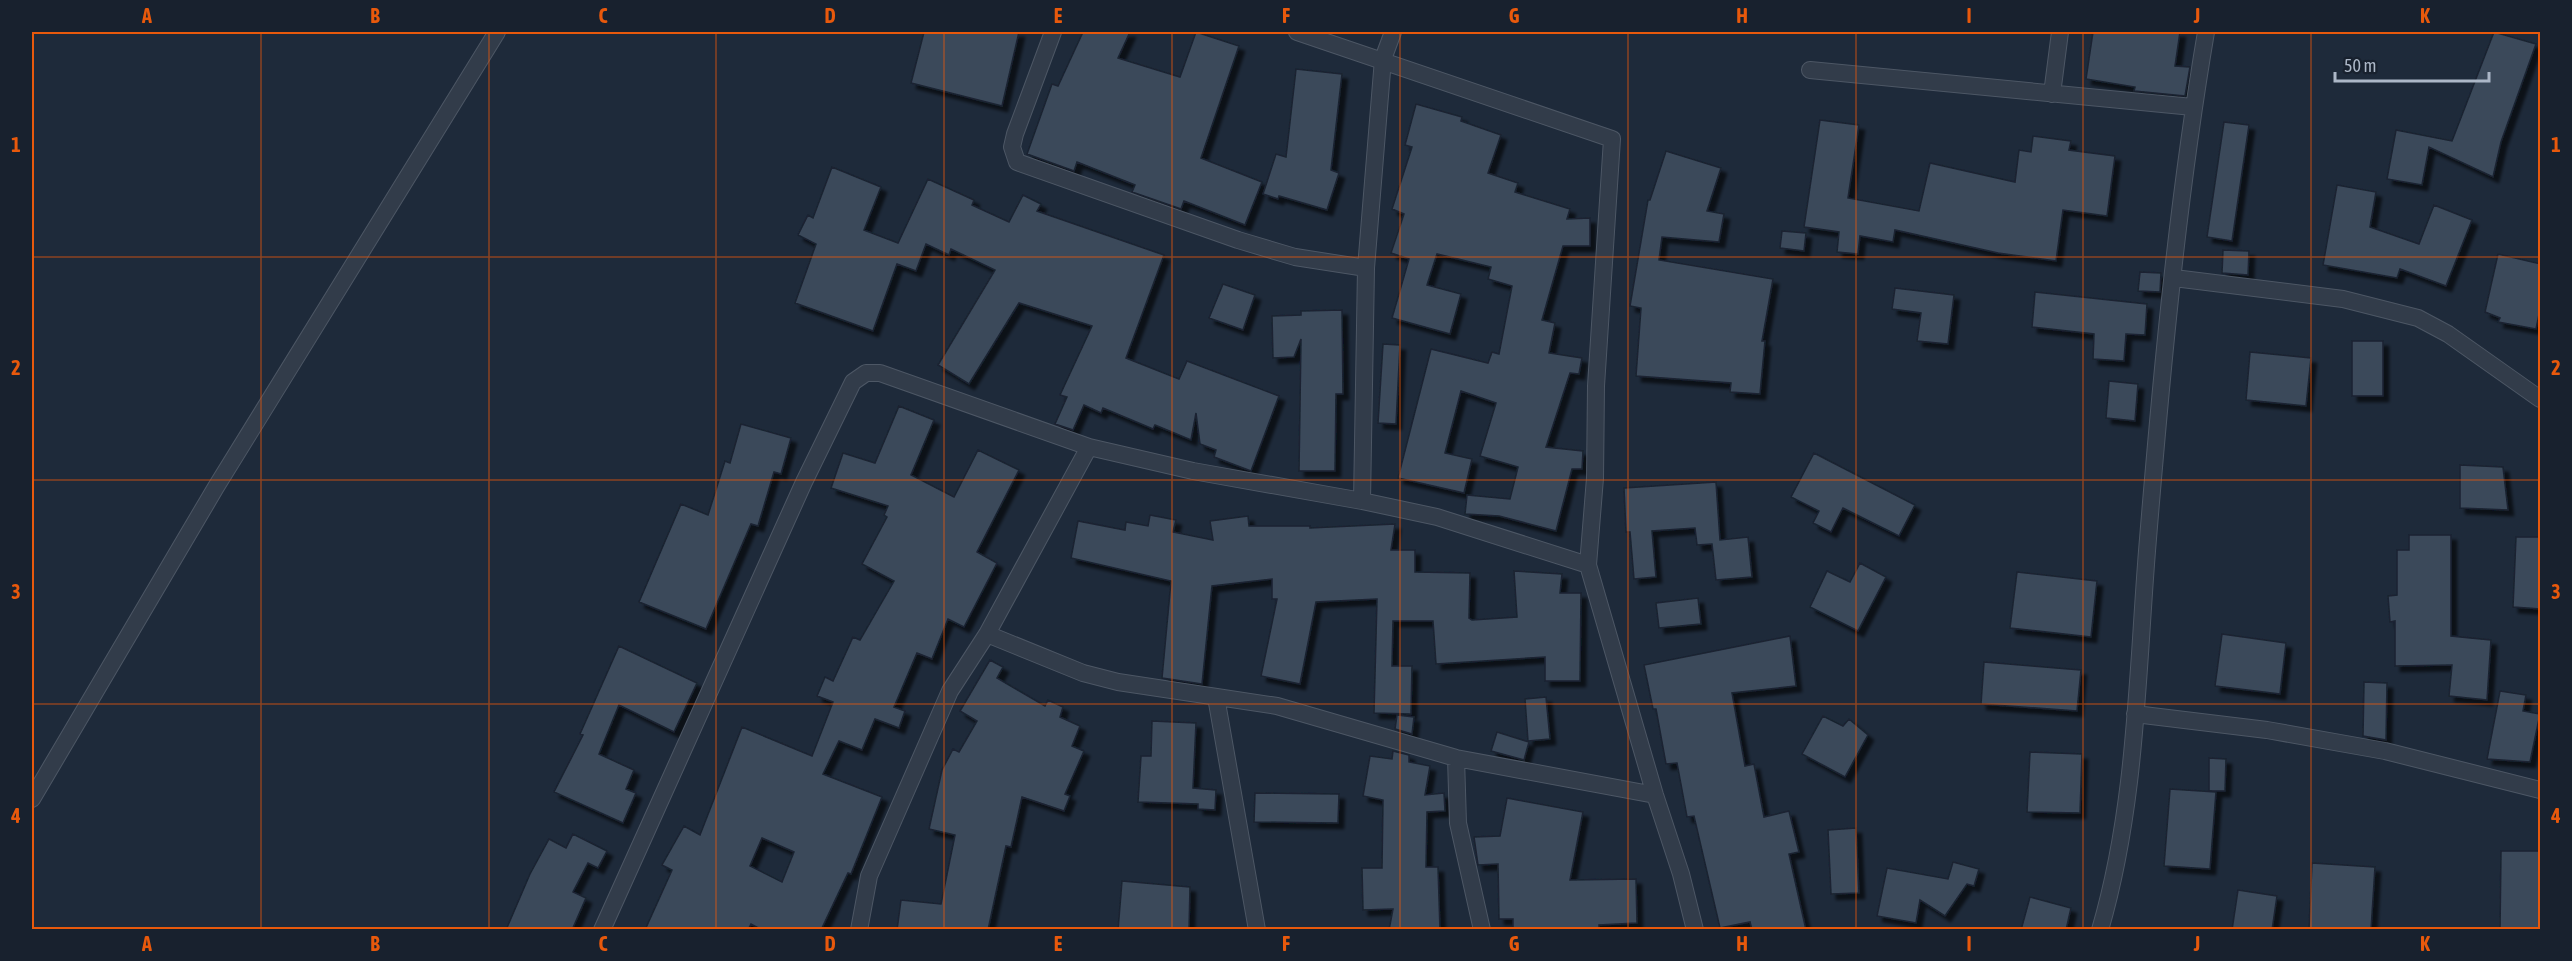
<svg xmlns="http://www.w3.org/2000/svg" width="2572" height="961" font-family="'Asap Condensed',sans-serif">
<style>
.building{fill:#3a485a;stroke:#1a2330;stroke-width:1.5;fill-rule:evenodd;filter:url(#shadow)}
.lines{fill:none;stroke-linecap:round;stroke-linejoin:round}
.minor-casing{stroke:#4d5765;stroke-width:18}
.minor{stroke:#323c4a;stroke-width:16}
.grid{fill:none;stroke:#e8590c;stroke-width:1.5;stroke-opacity:0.55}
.neatline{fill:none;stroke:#e8590c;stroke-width:2}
.grid-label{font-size:20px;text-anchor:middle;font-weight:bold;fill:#e8590c}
</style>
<defs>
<filter id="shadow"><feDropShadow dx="5.5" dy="5.5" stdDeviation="1.5" flood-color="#0009"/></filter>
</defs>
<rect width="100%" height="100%" fill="#1e2a3a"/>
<path class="building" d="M 924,32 L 1019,32 L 1002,106 L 911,83 Z
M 1083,32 L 1130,32 L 1118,58 L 1180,77 L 1196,32 L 1239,46 L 1201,158 L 1262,182 L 1245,225 L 1184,201 L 1181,209 L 1132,192 L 1135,185 L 1077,162 L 1074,171 L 1027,154 L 1052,84 L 1058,86 Z
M 2093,32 L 2180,32 L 2175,66 L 2190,67 L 2185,96 L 2134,91 L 2135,87 L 2086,79 Z
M 2494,32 L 2536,44 L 2501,142 L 2493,177 L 2429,147 L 2422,185 L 2387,179 L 2396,130 L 2452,141 Z
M 1296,69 L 1342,74 L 1331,170 L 1339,173 L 1327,210 L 1279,196 L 1278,199 L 1263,194 L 1276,154 L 1286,157 Z
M 1416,104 L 1462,117 L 1461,121 L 1501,135 L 1488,173 L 1518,183 L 1515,192 L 1570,209 L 1567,219 L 1590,218 L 1590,246 L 1563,246 L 1542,320 L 1555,323 L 1549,353 L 1582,358 L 1579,374 L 1570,373 L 1546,447 L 1583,451 L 1582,469 L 1572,469 L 1556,531 L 1499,516 L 1465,514 L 1467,495 L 1510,499 L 1518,467 L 1480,456 L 1496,403 L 1461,391 L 1445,453 L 1472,459 L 1464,493 L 1398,478 L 1431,349 L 1488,363 L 1492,352 L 1499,354 L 1512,286 L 1488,279 L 1491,267 L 1437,254 L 1427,285 L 1461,294 L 1450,334 L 1392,318 L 1409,259 L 1391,253 L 1404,214 L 1392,209 L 1412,147 L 1405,145 Z
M 1820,120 L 1859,125 L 1848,198 L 1919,211 L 1930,163 L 2015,182 L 2019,150 L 2031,152 L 2033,136 L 2071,141 L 2069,150 L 2115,156 L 2107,216 L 2063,210 L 2056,261 L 1998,253 L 1895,230 L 1893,242 L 1860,236 L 1858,254 L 1837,252 L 1839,232 L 1804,227 Z
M 2224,122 L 2249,125 L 2232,241 L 2207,237 Z
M 1666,151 L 1721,168 L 1707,211 L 1724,214 L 1719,242 L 1662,237 L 1659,260 L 1773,279 L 1762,341 L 1765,341 L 1760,394 L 1730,392 L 1731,383 L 1636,376 L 1641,308 L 1630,306 L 1648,200 L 1650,200 Z
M 832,167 L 881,187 L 864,230 L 898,243 L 928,179 L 974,200 L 972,205 L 1009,222 L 1023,195 L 1041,204 L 1037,211 L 1164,255 L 1126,358 L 1179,379 L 1187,361 L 1279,396 L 1251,471 L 1214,457 L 1216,450 L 1200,444 L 1196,413 L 1191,440 L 1155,425 L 1153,429 L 1103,408 L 1101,413 L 1084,405 L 1073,430 L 1055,424 L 1067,397 L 1060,395 L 1092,326 L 1019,303 L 969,384 L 938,365 L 995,270 L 951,249 L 949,255 L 926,244 L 916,271 L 897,264 L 873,331 L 795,303 L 816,244 L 798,235 L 808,215 L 813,218 Z
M 2337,185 L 2376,192 L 2370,227 L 2419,244 L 2434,205 L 2472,220 L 2446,286 L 2400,269 L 2397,278 L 2323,265 Z
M 1782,231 L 1806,233 L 1804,251 L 1780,248 Z
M 2223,250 L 2249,251 L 2248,275 L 2222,273 Z
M 2498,254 L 2541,264 L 2541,305 L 2536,329 L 2498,322 L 2500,318 L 2485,312 Z
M 2140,272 L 2161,273 L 2160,292 L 2138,291 Z
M 1223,284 L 1255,295 L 1243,330 L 1209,318 Z
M 1895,288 L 1954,295 L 1948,344 L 1917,341 L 1921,313 L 1892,309 Z
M 2035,292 L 2147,304 L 2145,335 L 2126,334 L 2124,361 L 2093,359 L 2094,334 L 2032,327 Z
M 1342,310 L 1343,394 L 1336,394 L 1335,471 L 1299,471 L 1301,339 L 1294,357 L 1273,358 L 1272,316 L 1301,315 L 1301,311 Z
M 2352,341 L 2383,341 L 2383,396 L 2352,396 Z
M 1383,344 L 1400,345 L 1396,424 L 1378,423 Z
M 2250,352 L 2311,358 L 2306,406 L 2246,400 Z
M 2109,381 L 2138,384 L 2135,421 L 2106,418 Z
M 899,406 L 934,420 L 911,475 L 954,497 L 978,450 L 1019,470 L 977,552 L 997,563 L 964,627 L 948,619 L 932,659 L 917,653 L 894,707 L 905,711 L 899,728 L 875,719 L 862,750 L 839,741 L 823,774 L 882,797 L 851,874 L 848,873 L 821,930 L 762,930 L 751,924 L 748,930 L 645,930 L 672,870 L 662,865 L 684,826 L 700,835 L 742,727 L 812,756 L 833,702 L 817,696 L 825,677 L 833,681 L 853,637 L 860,640 L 894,581 L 862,564 L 887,517 L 884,515 L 888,506 L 831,488 L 843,453 L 875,463 ZM 762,838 L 794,852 L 782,882 L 750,866 Z
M 741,424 L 791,438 L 781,474 L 774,472 L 758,526 L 751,524 L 706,629 L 639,602 L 681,504 L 708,515 L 725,461 L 730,463 Z
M 1814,453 L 1915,505 L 1899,536 L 1843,508 L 1831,532 L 1813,523 L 1819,511 L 1791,497 Z
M 2460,465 L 2503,467 L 2508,510 L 2460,508 Z
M 1716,482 L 1720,540 L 1748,537 L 1752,577 L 1716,580 L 1712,544 L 1697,545 L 1695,528 L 1652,531 L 1656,577 L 1634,579 L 1630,532 L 1626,532 L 1624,488 Z
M 1150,515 L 1176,520 L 1173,532 L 1213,540 L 1210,521 L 1248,516 L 1249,526 L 1310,526 L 1310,528 L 1395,524 L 1391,550 L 1415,550 L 1415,572 L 1470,573 L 1469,618 L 1472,620 L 1517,617 L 1514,571 L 1562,574 L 1560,593 L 1581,593 L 1580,681 L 1545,681 L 1545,657 L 1436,664 L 1433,621 L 1393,621 L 1392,666 L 1412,666 L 1411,714 L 1374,713 L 1377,599 L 1316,602 L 1300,684 L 1261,676 L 1277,599 L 1272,599 L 1272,579 L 1212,586 L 1202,684 L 1162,678 L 1171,581 L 1071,558 L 1078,521 L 1125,530 L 1126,522 L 1148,526 Z
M 2409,535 L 2451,535 L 2451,636 L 2491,640 L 2487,700 L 2449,696 L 2452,665 L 2395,666 L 2395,621 L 2390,622 L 2388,596 L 2397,595 L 2397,550 L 2409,550 Z
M 2516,537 L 2541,537 L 2541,609 L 2513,607 Z
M 1860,563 L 1886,577 L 1858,631 L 1810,607 L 1827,571 L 1850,582 Z
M 2017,572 L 2097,581 L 2091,637 L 2010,628 Z
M 1698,598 L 1701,624 L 1659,628 L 1656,603 Z
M 2222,634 L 2286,643 L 2280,694 L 2215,686 Z
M 1790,636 L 1796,686 L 1732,693 L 1745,766 L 1754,764 L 1764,817 L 1789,811 L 1799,852 L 1789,854 L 1806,930 L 1752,930 L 1750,922 L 1720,928 L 1694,816 L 1687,817 L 1677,763 L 1666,764 L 1656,709 L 1653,709 L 1644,665 Z
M 619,646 L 697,683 L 674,732 L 619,705 L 599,754 L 634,770 L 626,789 L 636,793 L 623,823 L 554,792 L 583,735 L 580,734 Z
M 990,660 L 1003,667 L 997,678 L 1045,706 L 1048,700 L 1063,707 L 1060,717 L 1080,726 L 1072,746 L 1084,751 L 1065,794 L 1070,796 L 1064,811 L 1022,797 L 1011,847 L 1006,846 L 988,930 L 897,930 L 901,900 L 941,904 L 955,835 L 929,829 L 942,770 L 953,749 L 959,752 L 977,721 L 960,711 Z
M 1984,662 L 2081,670 L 2077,711 L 1981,704 Z
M 2364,682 L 2387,683 L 2386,740 L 2363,736 Z
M 2500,691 L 2526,695 L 2523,711 L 2540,714 L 2530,762 L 2487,759 Z
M 1546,697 L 1550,739 L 1528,741 L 1525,699 Z
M 1397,715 L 1414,717 L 1412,734 L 1395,729 Z
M 1823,716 L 1843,726 L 1849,719 L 1868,735 L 1845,777 L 1802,754 Z
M 1152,721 L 1196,723 L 1193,788 L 1216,790 L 1215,810 L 1198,809 L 1198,804 L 1138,802 L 1141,756 L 1151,756 Z
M 1497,732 L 1529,742 L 1524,760 L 1491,751 Z
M 1393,751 L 1409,755 L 1409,762 L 1430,766 L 1425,795 L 1444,793 L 1445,811 L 1427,812 L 1426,867 L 1438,867 L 1440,930 L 1389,930 L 1393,909 L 1363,910 L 1362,868 L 1382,868 L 1383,800 L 1363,796 L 1370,756 L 1392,759 Z
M 2030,752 L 2082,754 L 2080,813 L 2027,812 Z
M 2209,758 L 2226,759 L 2225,791 L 2209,791 Z
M 2170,789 L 2216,792 L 2210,869 L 2164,866 Z
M 1255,793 L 1339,794 L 1338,823 L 1254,822 Z
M 1507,798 L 1583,812 L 1570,880 L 1636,879 L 1637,923 L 1599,925 L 1599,930 L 1513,930 L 1513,919 L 1499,919 L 1498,864 L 1478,865 L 1474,837 L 1500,836 Z
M 1856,828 L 1859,893 L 1831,894 L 1828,830 Z
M 573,834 L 607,851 L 598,868 L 588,863 L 573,892 L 586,898 L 572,930 L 506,930 L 530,874 L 549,839 L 566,848 Z
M 2501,851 L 2541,851 L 2541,930 L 2500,930 Z
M 1953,862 L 1979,869 L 1974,886 L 1967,884 L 1945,916 L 1920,900 L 1916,923 L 1877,916 L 1887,868 L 1948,879 Z
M 2312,863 L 2375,867 L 2371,930 L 2309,930 Z
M 1122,881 L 1190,887 L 1189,930 L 1118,930 Z
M 2238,890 L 2277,896 L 2272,930 L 2232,930 Z
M 2030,897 L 2071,908 L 2066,930 L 2021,930 Z"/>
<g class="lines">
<g class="minor-casing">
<path id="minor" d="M 1053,32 L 1015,134 L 1012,147 L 1017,162 L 1238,240 L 1295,257 L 1366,268
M 1297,32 L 1612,139 L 1596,386 L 1595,478 L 1588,565 L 1655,795 L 1681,874 L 1695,930
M 1810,70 L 2193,107
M 2052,94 L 2060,32
M 2174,278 L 2343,299 L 2418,318 L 2448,334 L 2540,399
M 1362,501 L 1366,268 L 1383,59 L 1393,32
M 987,634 L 1083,673 L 1118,682 L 1277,706 L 1456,758 L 1655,795
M 1216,697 L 1257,930
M 2135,714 L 2267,730 L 2385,751 L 2540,790
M 1456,758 L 1458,823 L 1482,930
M 32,799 L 216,487 L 497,32
M 602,930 L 804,482 L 853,382 L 866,373 L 880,373 L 1089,447 L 1193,471 L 1362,501 L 1437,517 L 1588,565
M 859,930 L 869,876 L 950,691 L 987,634 L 1089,447
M 2100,930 C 2136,807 2137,678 2147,551 C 2161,378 2177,203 2206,32"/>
</g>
<use href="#minor" class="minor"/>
</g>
<path class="grid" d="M 261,32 L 261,930M 489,32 L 489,930M 716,32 L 716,930M 944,32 L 944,930M 1172,32 L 1172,930M 1400,32 L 1400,930M 1628,32 L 1628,930M 1856,32 L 1856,930M 2083,32 L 2083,930M 2311,32 L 2311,930M 32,257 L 2540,257M 32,480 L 2540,480M 32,704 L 2540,704"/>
<rect width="2572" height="961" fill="none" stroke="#18212e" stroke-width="66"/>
<path d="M2335 72v9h154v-9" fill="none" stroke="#acb7c7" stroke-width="3"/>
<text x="2344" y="72" font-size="18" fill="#acb7c7" stroke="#18212e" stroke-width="4.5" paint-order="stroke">50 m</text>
<rect x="33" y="33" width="2506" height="895" class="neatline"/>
<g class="grid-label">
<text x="147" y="23">A</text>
<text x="375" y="23">B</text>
<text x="603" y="23">C</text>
<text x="830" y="23">D</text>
<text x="1058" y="23">E</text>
<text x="1286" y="23">F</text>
<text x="1514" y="23">G</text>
<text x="1742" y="23">H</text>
<text x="1969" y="23">I</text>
<text x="2197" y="23">J</text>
<text x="2425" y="23">K</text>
<text x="16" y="152">1</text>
<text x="2556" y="152">1</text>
<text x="16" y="375">2</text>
<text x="2556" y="375">2</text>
<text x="16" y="599">3</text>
<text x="2556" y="599">3</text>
<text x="16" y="823">4</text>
<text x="2556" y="823">4</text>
<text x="147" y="951">A</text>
<text x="375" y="951">B</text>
<text x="603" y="951">C</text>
<text x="830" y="951">D</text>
<text x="1058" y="951">E</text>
<text x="1286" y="951">F</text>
<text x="1514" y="951">G</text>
<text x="1742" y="951">H</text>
<text x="1969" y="951">I</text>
<text x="2197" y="951">J</text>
<text x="2425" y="951">K</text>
</g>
</svg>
